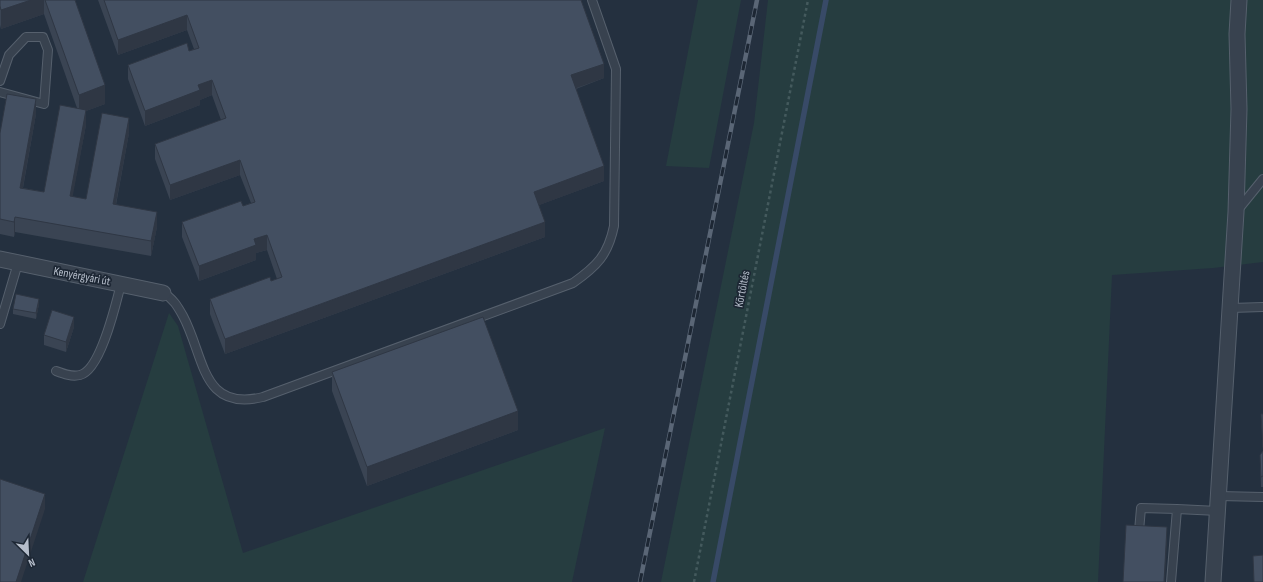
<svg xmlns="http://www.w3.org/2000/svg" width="1263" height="582" font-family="'Sofia Sans Condensed',sans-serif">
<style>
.green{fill:#263d40}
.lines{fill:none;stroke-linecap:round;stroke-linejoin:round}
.stream{stroke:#384a67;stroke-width:5.5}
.lane-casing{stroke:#56606d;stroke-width:10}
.street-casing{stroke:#56606d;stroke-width:17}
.path{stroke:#445a5d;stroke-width:2.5;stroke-dasharray:3 3;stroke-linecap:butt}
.lane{stroke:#38424f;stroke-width:8}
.street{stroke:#38424f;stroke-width:15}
.rail-casing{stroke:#5a6676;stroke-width:4.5}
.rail{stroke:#1d2734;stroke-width:3;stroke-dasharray:9;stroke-linecap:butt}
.wall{fill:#3a4453}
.shaded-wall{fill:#2f3744}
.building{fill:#434f61;stroke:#2f3744}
.labels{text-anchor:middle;stroke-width:3.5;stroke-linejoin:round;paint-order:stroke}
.street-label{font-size:12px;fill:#b5bdca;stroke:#1d2734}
</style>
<rect width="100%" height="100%" fill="#24303f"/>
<path class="green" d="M 698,0 L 741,0 L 709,168 L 666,166 Z
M 768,0 L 1263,0 L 1263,262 L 1213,268 L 1112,275 L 1098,582 L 661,582 L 754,123 Z
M 169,313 L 178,326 L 243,553 L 605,428 L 572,582 L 83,582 Z"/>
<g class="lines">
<path class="stream" d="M 713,582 L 826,0"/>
<g class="lane-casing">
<path id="lane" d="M 0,81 L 9,55 L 26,37 L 43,37 L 48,50 L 44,104 L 0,92
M 1237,211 L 1263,179
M 163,293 C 173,298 178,307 183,316 C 205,357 201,412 263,397 L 573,283 C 597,266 608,255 614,226 L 616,69 L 592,0
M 1231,308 L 1263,307
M 0,324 L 18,263
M 56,371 C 64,374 72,377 80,375 C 101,370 116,303 121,284
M 1219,496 L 1263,497
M 1139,531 L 1141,508 L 1177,509
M 1171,582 L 1177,509 L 1218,511"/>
</g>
<g class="street-casing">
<path id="street" d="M 0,259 L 163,293
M 1213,582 L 1236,212 L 1239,109 L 1237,34 L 1239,0"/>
</g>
<path class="path" d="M 694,582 L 808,0"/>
<use href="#lane" class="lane"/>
<use href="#street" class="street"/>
<g class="rail-casing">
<path id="rail" d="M 640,582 L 757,0"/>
</g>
<use href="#rail" class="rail"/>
</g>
<path class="wall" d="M 0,0 L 75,0 L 105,104 L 86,111 L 86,125 L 72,197 L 86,199 L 129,133 L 116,205 L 157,227 L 151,256 L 15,232 L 14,237 L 0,234 L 0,133 L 36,114 L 23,188 L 44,192 L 77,108 L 44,14 L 1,29 L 0,25 Z
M 98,0 L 581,0 L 604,78 L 576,89 L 604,181 L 539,205 L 545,237 L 225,354 L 210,314 L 210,299 L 277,279 L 267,250 L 256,253 L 256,260 L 199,281 L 182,237 L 182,222 L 243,206 L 251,203 L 240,175 L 170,200 L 155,159 L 155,144 L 221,120 L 212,95 L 200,100 L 200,105 L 145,126 L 128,79 L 128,65 L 189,51 L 194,49 L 187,30 L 118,55 Z
M 39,304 L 36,319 L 13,314 L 13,309 Z
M 74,327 L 66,352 L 44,345 L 44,335 Z
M 332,372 L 518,430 L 367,486 L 332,391 Z
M 1261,414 L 1263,414 L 1263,487 L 1261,487 L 1260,455 L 1263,451 Z
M 1253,556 L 1263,582 L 1254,582 Z"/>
<path class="shaded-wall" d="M 31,0 L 44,0 L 44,14 L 1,29 L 1,10 Z
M 187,15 L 187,30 L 118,55 L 118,40 Z
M 604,64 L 604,78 L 571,90 L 571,75 Z
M 212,80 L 212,95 L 200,100 L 200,105 L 145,126 L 145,111 L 198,85 Z
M 105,85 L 105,104 L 86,111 L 86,125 L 70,211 L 70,196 L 79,114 L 79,95 Z
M 36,99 L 36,114 L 20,203 L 20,188 Z
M 129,118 L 129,133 L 113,219 L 113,204 Z
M 240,160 L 240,175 L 170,200 L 170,185 Z
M 604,166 L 604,181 L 534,207 L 534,192 Z
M 157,212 L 157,227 L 151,256 L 151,241 Z
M 15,217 L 15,232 L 14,237 L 14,222 Z
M 545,222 L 545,237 L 225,354 L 225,339 Z
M 267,235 L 267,250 L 256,253 L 256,260 L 199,281 L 199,266 L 254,239 Z
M 39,299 L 39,304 L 36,319 L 36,313 Z
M 74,317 L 74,327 L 66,352 L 66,342 Z
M 518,411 L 518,430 L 367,486 L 367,467 Z
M 45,494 L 45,509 L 21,582 L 16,582 Z
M 1167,527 L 1167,542 L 1165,582 L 1164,582 Z"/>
<path class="building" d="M 0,0 L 31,0 L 1,10 L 0,6 Z
M 45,0 L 75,0 L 105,85 L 79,95 Z
M 104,0 L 581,0 L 604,64 L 571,75 L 604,166 L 534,192 L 545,222 L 225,339 L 210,299 L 270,277 L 271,281 L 282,277 L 267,235 L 254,239 L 256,245 L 199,266 L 182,222 L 241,201 L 243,206 L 255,202 L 240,160 L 170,185 L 155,144 L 226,118 L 212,80 L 198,85 L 200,90 L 145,111 L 128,65 L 187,43 L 189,51 L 199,48 L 187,15 L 118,40 Z
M 7,94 L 36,99 L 20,188 L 44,192 L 60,105 L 86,110 L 70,196 L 86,199 L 102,113 L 129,118 L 113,204 L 157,212 L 151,241 L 15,217 L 14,222 L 0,219 L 0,133 Z
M 16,294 L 39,299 L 36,313 L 13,309 Z
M 52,310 L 74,317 L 66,342 L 44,335 Z
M 483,317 L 518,411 L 367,467 L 332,372 Z
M 1261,414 L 1263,414 L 1263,447 Z
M 1263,451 L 1263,476 L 1261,477 L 1260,455 Z
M 0,479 L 45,494 L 16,582 L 0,582 Z
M 1126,525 L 1167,527 L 1164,582 L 1123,582 Z
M 1263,555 L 1263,582 L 1254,582 L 1253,556 Z"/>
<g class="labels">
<g class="street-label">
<text transform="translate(82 276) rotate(11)" y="4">Kenyérgyári út</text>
<text transform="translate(742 289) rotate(-79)" y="4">Körtöltés</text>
</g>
</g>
<g transform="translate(28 554) rotate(156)" stroke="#1d2734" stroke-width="3" paint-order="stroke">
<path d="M0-3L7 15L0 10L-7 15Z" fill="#b5bdca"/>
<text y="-6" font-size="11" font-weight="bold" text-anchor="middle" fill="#b5bdca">N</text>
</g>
</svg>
